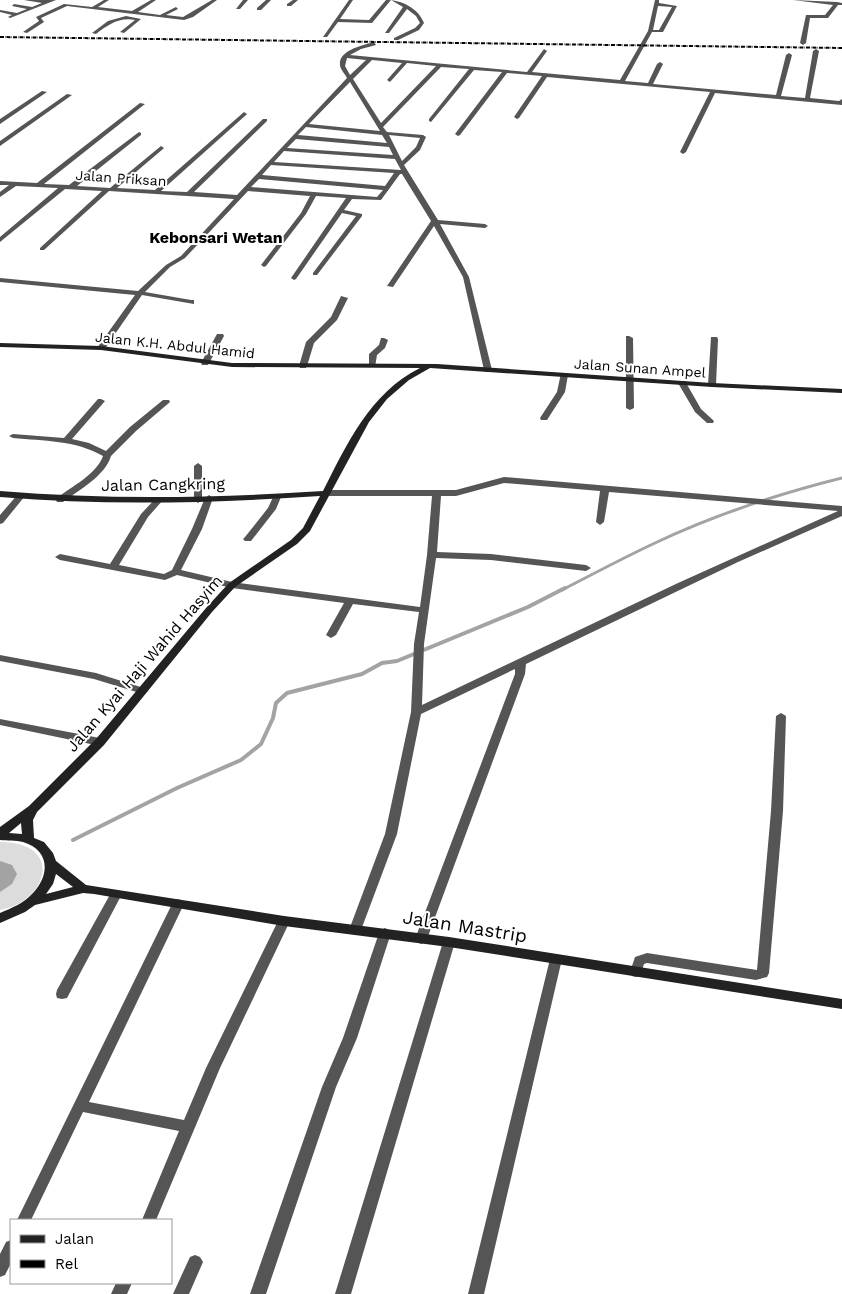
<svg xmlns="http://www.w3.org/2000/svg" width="842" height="1294" font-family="'Work Sans',sans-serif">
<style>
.green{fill:#dcdcdc}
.water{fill:#a3a3a3}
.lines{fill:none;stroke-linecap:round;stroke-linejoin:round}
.stream-far1{stroke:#a3a3a3;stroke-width:3}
.stream{stroke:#a3a3a3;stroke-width:4}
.street{fill:#555;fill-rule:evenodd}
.secondary{fill:#222;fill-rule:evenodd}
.rail{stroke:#000;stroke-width:2;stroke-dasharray:4 1 0.5 1;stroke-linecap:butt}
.labels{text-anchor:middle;stroke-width:4;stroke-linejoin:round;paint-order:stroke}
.far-street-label{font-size:14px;fill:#000;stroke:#fff}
.far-quarter-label{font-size:16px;font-weight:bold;fill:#000;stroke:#fff}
.street-label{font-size:16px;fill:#000;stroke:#fff}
.near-street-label{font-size:19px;fill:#000;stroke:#fff}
</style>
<rect width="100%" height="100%" fill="#fff"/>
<path class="green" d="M 0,842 C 64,842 49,901 0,910 Z"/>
<path class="water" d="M 0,861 L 12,865 L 17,874 L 12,884 L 0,892 Z"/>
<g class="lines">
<path class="stream-far1" d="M 562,590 C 593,574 623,558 655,543 C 714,515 778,494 842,478"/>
<path class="stream" d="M 73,840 L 177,788 L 241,760 L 261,744 L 273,718 L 276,703 L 287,693 L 362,674 L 382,663 L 397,661 L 528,607 L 565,588"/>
<path class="street" d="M 24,0 L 56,0 L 10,18 L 8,17 L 12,15 L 0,12 L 0,10 L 17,13 L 27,9 L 12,6 L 14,4 L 32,7 L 42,3 Z
M 104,0 L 109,0 L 98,7 L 132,11 L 151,0 L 156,0 L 138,12 L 160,15 L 176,7 L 178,9 L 166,15 L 183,17 L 212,0 L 217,0 L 193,17 L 184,20 L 67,6 L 41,18 L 44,22 L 27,33 L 23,32 L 39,21 L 36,17 L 64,4 L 92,7 Z
M 243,0 L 248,0 L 240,9 L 236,9 Z
M 266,0 L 271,0 L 261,10 L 257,10 L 257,8 Z
M 293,0 L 298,0 L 291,6 L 287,6 L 287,4 Z
M 349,0 L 353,0 L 340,19 L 369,20 L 386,0 C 402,0 418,8 424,23 L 419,30 L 398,40 L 394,40 L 394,38 L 415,28 L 420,23 L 416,16 L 407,9 L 389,33 L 385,33 L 403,7 L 391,0 L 372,23 L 338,22 L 327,37 L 323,37 Z
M 655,0 L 659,0 L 659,3 L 677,6 L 663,32 L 652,32 L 625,81 L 648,83 L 657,64 L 660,62 L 663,64 L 653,84 L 776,95 L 786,55 L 789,53 L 792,55 L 781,96 L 805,98 L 813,51 L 816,49 L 819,51 L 810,98 L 839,101 L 842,99 L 842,105 L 715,93 L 686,152 L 683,154 L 680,152 L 710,92 L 547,77 L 519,118 L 517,119 L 514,117 L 542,76 L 507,73 L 460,135 L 458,136 L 455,134 L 502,72 L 474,70 L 431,122 L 429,121 L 429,119 L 469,69 L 441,67 L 383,127 L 387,132 L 423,135 L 426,137 L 420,150 L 404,165 L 438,220 L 485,224 L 488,226 L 485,228 L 440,224 L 469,277 L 492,370 L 491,372 L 485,372 L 484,370 L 463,277 L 434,226 L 393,287 L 387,286 L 431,221 L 402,174 L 400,174 L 381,200 L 352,199 L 344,210 L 362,214 L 362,216 L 317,275 L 313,275 L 313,273 L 356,216 L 342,213 L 296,279 L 294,280 L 291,278 L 346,198 L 316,196 L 306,214 L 266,266 L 264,267 L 261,265 L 301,213 L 310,196 L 248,191 L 185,258 L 170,267 L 145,292 L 191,300 L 194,300 L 194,304 L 142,295 L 104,350 L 101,350 L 97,348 L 135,295 L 0,282 L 0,278 L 138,291 L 166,265 L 181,256 L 234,199 L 109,191 L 44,250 L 40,250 L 40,248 L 102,191 L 65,189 L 0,242 L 0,237 L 58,188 L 16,186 L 0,197 L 0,192 L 9,185 L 0,185 L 0,181 L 37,183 L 140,103 L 145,104 L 44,184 L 69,185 L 139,132 L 141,133 L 141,135 L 77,186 L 110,188 L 161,146 L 164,148 L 163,149 L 117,188 L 155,190 L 244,112 L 247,114 L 246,115 L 161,191 L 187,192 L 263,119 L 267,119 L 267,121 L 194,192 L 237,195 L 347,78 C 345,74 340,69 340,65 C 338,50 364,45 374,42 L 376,45 L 361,49 L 350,55 L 527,72 L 544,49 L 547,51 L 532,72 L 620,80 L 648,31 ZM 658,6 L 672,7 L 659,30 L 653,30 ZM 347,58 L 366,60 L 350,75 L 345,66 ZM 372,60 L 402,63 L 387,80 L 390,82 L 407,63 L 436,66 L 381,123 L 353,79 ZM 350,82 L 380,131 L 309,124 ZM 306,127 L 382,135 L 387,143 L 298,135 ZM 389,135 L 420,138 L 416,147 L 402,161 ZM 296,139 L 389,147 L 393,155 L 287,148 ZM 284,151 L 395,159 L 401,170 L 274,162 ZM 271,165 L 394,173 L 385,186 L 262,175 ZM 259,179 L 383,190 L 377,197 L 251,187 Z
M 793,0 L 837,2 L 842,3 L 842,5 L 838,5 L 828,18 L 810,18 L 806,43 L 803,45 L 800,43 L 806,15 L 825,15 L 833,5 Z
M 126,16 L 141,19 L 124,33 L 120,32 L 135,20 C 119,17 108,25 96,34 L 92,33 L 108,21 Z
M 42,91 L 47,92 L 0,124 L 0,119 Z
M 67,94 L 72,95 L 0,146 L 0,141 Z
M 341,296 L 348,298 L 337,320 L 314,343 L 307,366 L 306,368 L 300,368 L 299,366 L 306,342 L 331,317 Z
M 217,334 L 223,334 L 224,336 L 208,365 L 202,365 L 201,363 Z
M 626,336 L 629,336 L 633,338 L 634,408 L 630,410 L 626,408 Z
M 711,337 L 717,337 L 718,339 L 716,385 L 712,387 L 708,385 Z
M 381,338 L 384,338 L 388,340 L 385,348 L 377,355 L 375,367 L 369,367 L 369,354 L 379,345 Z
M 561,373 L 567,373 L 568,375 L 565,392 L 547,420 L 541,420 L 540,418 L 557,392 Z
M 679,381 L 685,381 L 701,409 L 714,421 L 713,423 L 707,423 L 695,412 L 678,383 Z
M 98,399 L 101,399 L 105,401 L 72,439 L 89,443 L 106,451 L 130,427 L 163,400 L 169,400 L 170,402 L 136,431 L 111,456 C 105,476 79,490 63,502 L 57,502 L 56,500 L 57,498 C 71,487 97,474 103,456 C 75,440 44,441 13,438 L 9,436 L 13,434 L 64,438 Z
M 198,463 L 202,466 L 202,500 L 198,503 L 194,500 L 194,466 Z
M 504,477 L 842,506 L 842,516 L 738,562 L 526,664 L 525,674 L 427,939 L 425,942 L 421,944 L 417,942 L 415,939 L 515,674 L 515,669 L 421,714 L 397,834 L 361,930 L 359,933 L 355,935 L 351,933 L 349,930 L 385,834 L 411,712 L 414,644 L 419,612 L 353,604 L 336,635 L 331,638 L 326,635 L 344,603 L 232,588 L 177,575 L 165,580 L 60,560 L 55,557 L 60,554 L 110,564 L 141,514 L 156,498 L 159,497 L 163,500 L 148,517 L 119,565 L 164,574 L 172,570 L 192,529 L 205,498 L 209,495 L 213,498 L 202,529 L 181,570 L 232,582 L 420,607 L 427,555 L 432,496 L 327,496 L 323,493 L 327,490 L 456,490 ZM 504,483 L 600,491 L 596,522 L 600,525 L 604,522 L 609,492 L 838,511 L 678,583 L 422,705 L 424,644 L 436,558 L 491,560 L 586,571 L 591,568 L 586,565 L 491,554 L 437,552 L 441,496 L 456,496 Z
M 21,493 L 25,496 L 3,523 L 0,524 L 0,515 L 18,494 Z
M 277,494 L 281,497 L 276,509 L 251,541 L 245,541 L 243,539 L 245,537 L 268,508 L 274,495 Z
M 0,655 L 96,673 L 147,689 L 148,691 L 143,694 L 94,679 L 0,661 Z
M 781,713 L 786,716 L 783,811 L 769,973 L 767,977 L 756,980 L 647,963 L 644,964 L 640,976 L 636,977 L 632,976 L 630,972 L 635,957 L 647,953 L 757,970 L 771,811 L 776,716 Z
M 0,719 L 100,738 L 105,742 L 100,746 L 0,725 Z
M 116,890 L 120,891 L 122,894 L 67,998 L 62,999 L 57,998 L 56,994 L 57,990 L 112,891 Z
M 178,899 L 182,901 L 184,904 L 89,1102 L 184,1120 L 206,1068 L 278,921 L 280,918 L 284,916 L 288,918 L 290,921 L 220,1068 L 156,1220 L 142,1220 L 179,1131 L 83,1112 L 31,1220 L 17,1220 L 172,904 L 174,901 Z
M 385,928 L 389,930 L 391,933 L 357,1038 L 336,1087 L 266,1294 L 250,1294 L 322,1087 L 343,1038 L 379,933 L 381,930 Z
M 449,937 L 453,939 L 455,942 L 351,1294 L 335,1294 L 443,942 L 445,939 Z
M 556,954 L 560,956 L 562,959 L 484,1294 L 468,1294 L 550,959 L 552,956 Z
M 11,1240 L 11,1263 L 5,1275 L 0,1277 L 0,1254 L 6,1242 Z
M 195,1255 L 200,1257 L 203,1262 L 189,1294 L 173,1294 L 190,1257 Z
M 116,1283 L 132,1283 L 127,1294 L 111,1294 Z"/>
<path class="secondary" d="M 0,343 L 101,346 L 232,363 L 437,364 L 712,383 L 842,389 L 842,393 L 712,387 L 430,368 L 409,380 L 387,399 L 369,422 L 310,531 L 297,544 L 235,587 L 212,612 L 104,745 L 37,812 L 33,820 L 34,838 L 44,842 L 53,853 L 56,861 L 86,885 L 284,916 L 449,937 L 842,999 L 842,1009 L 449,947 L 284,926 L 94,894 L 83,893 L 35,905 L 25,912 L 0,923 L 0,913 C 12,908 24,903 33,893 C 50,875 50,850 23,842 C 16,840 7,841 0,840 L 0,827 L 29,806 L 96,739 L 206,608 L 229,583 L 291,540 L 303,528 L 320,496 C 213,503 107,506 0,497 L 0,491 C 108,500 215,498 323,491 C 347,444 370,393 420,368 L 232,367 L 101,350 L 0,347 ZM 21,823 L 22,834 L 9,833 ZM 56,874 L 73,887 L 46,894 L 53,884 Z"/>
<path class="rail" d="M 0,37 L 842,48"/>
</g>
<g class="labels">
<g class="far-street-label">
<text transform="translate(121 178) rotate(4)" y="5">Jalan Priksan</text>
<text transform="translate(175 345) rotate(6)" y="5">Jalan K.H. Abdul Hamid</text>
<text transform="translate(640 368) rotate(4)" y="5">Jalan Sunan Ampel</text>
</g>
<g class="far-quarter-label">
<text x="216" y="243">Kebonsari Wetan</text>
</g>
<g class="street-label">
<text transform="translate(163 484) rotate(-1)" y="6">Jalan Cangkring</text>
<text transform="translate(144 663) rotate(-49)" y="6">Jalan Kyai Haji Wahid Hasyim</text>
</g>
<g class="near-street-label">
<text transform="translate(465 926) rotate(9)" y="7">Jalan Mastrip</text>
</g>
</g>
<rect x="10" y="1219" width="162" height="65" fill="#ffffff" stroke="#999999"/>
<rect x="20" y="1235" width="25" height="8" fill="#222222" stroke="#999999"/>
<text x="55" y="1244" font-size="15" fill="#000000">Jalan</text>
<rect x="20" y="1260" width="25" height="8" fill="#000000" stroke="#999999"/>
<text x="55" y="1269" font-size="15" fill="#000000">Rel</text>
</svg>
